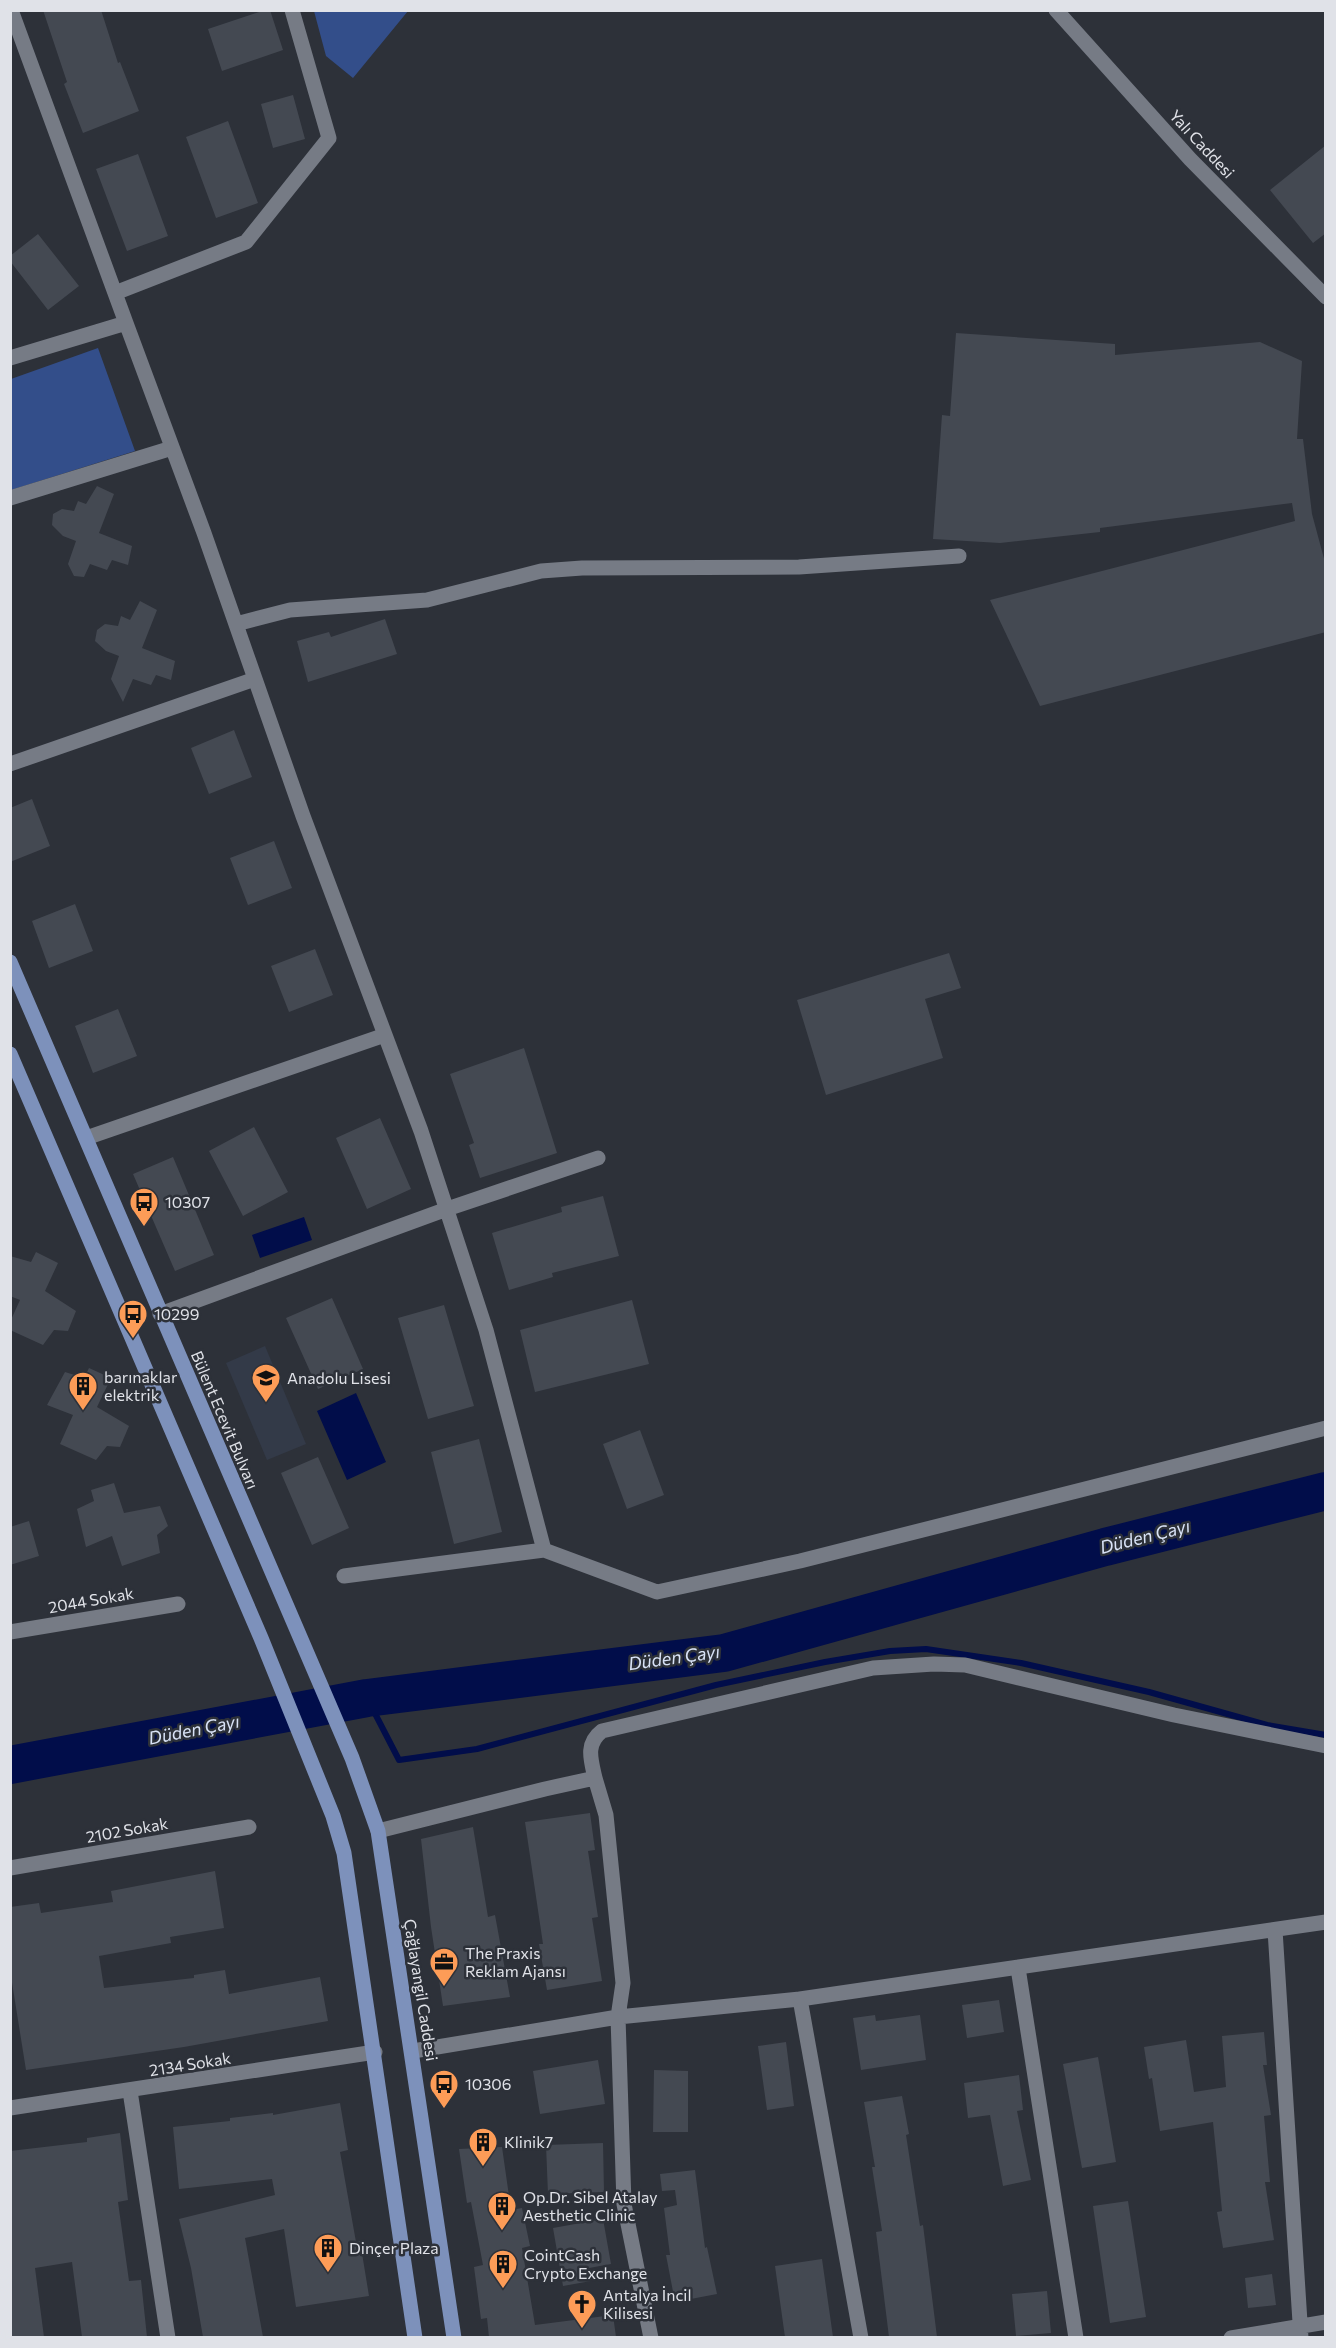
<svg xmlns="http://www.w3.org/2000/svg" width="1336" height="2348" font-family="Commissioner,sans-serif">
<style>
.built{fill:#333a48}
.green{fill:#334e8a}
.water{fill:#010d4a}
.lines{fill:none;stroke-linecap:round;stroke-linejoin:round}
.stream{stroke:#010d4a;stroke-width:6}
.river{stroke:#010d4a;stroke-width:38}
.building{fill:#444952}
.minor{stroke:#767b85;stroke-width:15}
.major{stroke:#7d91bb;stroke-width:15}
.labels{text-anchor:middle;stroke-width:5;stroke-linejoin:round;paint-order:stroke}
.street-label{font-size:16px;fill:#e0e2e8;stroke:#2d3139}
.poi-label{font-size:16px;fill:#e0e2e8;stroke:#2d3139;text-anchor:start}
.water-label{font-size:18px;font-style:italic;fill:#d9e3f7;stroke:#2d3139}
</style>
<rect width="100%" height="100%" fill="#2d3139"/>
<path class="built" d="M 265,1346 L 306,1444 L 267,1460 L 226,1363 Z"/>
<path class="green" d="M 314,11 L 314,10 L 408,11 L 353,78 L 326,56 Z
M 98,348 L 135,451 L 11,490 L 11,379 Z"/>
<path class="water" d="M 304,1217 L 312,1240 L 260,1258 L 252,1235 Z
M 356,1393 L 386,1462 L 347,1480 L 317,1411 Z"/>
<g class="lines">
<path class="stream" d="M 367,1698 L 399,1760 L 477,1749 L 716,1685 L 825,1662 L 890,1651 L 926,1649 L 1021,1663 L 1149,1692 L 1267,1725 L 1326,1735"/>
<path class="river" d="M 10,1765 L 367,1698 L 724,1653 L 1105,1547 L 1326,1491"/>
</g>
<path class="building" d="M 43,10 L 101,10 L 118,63 L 120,62 L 139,111 L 83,133 L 64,84 L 67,82 Z
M 265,10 L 270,10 L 283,50 L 222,71 L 208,29 Z
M 293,95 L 305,139 L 273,148 L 261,104 Z
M 228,121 L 258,203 L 216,218 L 186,137 Z
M 1326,145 L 1326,233 L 1313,243 L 1270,190 Z
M 138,154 L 168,236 L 127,251 L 96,169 Z
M 38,234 L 79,286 L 48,310 L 10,261 L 10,256 Z
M 956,333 L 1115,344 L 1115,355 L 1260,342 L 1302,361 L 1297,439 L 1303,439 L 1312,514 L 1326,566 L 1326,632 L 1040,706 L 990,600 L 1295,521 L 1292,503 L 1100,528 L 1100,532 L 1000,543 L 933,539 L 942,415 L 950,416 Z
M 97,486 L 114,494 L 99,533 L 132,546 L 128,565 L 112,560 L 107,570 L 90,564 L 84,577 L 74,576 L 68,564 L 76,541 L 63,536 L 52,525 L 53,514 L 62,509 L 74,511 L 78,501 L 86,504 Z
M 140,601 L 157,610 L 142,648 L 175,661 L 171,680 L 156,675 L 151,685 L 133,679 L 123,702 L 111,679 L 119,656 L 106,651 L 95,641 L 97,630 L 105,624 L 118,626 L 121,616 L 130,620 Z
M 385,619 L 397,654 L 308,682 L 297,641 L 329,632 L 331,637 Z
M 234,730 L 252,777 L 209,794 L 191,748 Z
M 32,799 L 50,846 L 10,862 L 10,808 Z
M 274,841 L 292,888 L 248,905 L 230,858 Z
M 75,904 L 93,951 L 49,968 L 32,921 Z
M 315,949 L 333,995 L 289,1012 L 271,966 Z
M 949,953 L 961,988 L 925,999 L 943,1058 L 826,1095 L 797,1000 Z
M 118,1009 L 137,1056 L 93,1073 L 75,1026 Z
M 524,1048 L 557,1153 L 480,1178 L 469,1145 L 474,1143 L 450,1074 Z
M 380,1118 L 411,1189 L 367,1209 L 336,1138 Z
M 254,1127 L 288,1192 L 243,1216 L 209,1151 Z
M 173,1157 L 214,1255 L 175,1271 L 133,1174 Z
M 603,1196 L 619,1256 L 552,1273 L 553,1277 L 509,1290 L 492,1233 L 562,1212 L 561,1207 Z
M 36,1252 L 58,1263 L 45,1291 L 76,1311 L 68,1331 L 54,1330 L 43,1345 L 10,1330 L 10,1322 L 20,1300 L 10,1296 L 10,1256 L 31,1262 Z
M 332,1298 L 363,1369 L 318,1389 L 286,1318 Z
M 632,1300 L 649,1364 L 535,1392 L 520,1330 Z
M 444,1305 L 474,1406 L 428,1419 L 398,1318 Z
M 89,1368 L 111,1378 L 97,1407 L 129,1426 L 120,1447 L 107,1446 L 96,1460 L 60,1444 L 73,1415 L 47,1405 L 65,1372 L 84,1378 Z
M 640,1430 L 664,1495 L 627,1509 L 603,1444 Z
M 479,1439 L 502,1532 L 454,1544 L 431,1452 Z
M 318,1457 L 349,1528 L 312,1545 L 281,1473 Z
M 114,1483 L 124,1513 L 160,1506 L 168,1526 L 157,1535 L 160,1553 L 122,1566 L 112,1536 L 86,1547 L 77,1509 L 94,1501 L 91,1490 Z
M 29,1521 L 39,1556 L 10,1565 L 10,1527 Z
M 590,1813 L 595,1850 L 588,1851 L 598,1917 L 592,1918 L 602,1981 L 547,1990 L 539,1944 L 543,1944 L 525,1822 Z
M 473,1827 L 488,1917 L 495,1915 L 510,1997 L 443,2006 L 431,1927 L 421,1839 Z
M 215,1871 L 224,1928 L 170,1937 L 171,1943 L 99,1956 L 104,1988 L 194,1978 L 194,1975 L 225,1970 L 229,1994 L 320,1977 L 328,2021 L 184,2047 L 26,2070 L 10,1970 L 10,1907 L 39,1903 L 41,1913 L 113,1902 L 111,1891 Z
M 999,2000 L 1004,2032 L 967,2038 L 962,2005 Z
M 875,2015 L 876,2021 L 920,2015 L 926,2060 L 861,2070 L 853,2018 Z
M 1264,2032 L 1267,2065 L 1263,2065 L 1271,2115 L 1264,2116 L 1270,2182 L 1265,2182 L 1274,2240 L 1223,2248 L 1217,2212 L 1222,2211 L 1213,2122 L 1160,2131 L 1152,2078 L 1149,2079 L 1144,2047 L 1186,2040 L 1194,2092 L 1226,2087 L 1222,2036 Z
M 786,2042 L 794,2106 L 767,2110 L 758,2046 Z
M 1098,2057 L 1116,2162 L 1082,2168 L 1063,2064 Z
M 598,2060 L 605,2104 L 540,2114 L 533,2071 Z
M 654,2070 L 688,2071 L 688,2132 L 653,2132 Z
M 1019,2075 L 1023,2110 L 1017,2111 L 1031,2180 L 1003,2186 L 990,2115 L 968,2118 L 964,2083 Z
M 902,2096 L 909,2134 L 906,2135 L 920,2226 L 923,2225 L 937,2337 L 889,2337 L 876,2232 L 882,2231 L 872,2167 L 875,2167 L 864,2102 Z
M 340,2103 L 348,2150 L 340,2152 L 356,2242 L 360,2241 L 369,2296 L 296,2307 L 284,2229 L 245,2238 L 263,2337 L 203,2337 L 191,2268 L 179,2219 L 275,2195 L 272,2179 L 179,2189 L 173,2127 L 230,2121 L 230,2118 L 273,2113 L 273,2115 Z
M 120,2133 L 128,2200 L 118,2202 L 129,2281 L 141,2280 L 147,2337 L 82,2337 L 72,2262 L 35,2268 L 44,2337 L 10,2337 L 10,2151 L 87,2142 L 87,2138 Z
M 603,2143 L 604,2192 L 548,2194 L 546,2145 Z
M 502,2147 L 511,2210 L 522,2208 L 530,2246 L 522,2248 L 535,2325 L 613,2315 L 616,2337 L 489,2337 L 487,2318 L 481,2319 L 474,2267 L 483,2265 L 471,2202 L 467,2203 L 459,2149 Z
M 695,2170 L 705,2248 L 707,2247 L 717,2294 L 675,2302 L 666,2255 L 670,2255 L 664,2208 L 677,2205 L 675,2190 L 662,2191 L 660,2174 Z
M 1128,2201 L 1146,2317 L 1110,2323 L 1093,2206 Z
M 603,2219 L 611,2264 L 589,2268 L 591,2281 L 563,2286 L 553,2228 Z
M 822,2259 L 833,2337 L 785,2337 L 775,2266 Z
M 1272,2274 L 1276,2305 L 1248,2308 L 1245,2278 Z
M 1047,2291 L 1051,2333 L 1016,2336 L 1012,2294 Z"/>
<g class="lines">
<path class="minor" d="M 1056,10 L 1190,159 L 1326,297
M 115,293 L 246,242 L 329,138 L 292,10
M 126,323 L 204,533 L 303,816 L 421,1131 L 486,1330 L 544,1550 L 344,1576
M 10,358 L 126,323 L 11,10
M 10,498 L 172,448
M 236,624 L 290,610 L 427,600 L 541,571 L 582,568 L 799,567 L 959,556
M 10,764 L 255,679
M 86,1138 L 385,1035
M 160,1314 L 447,1209 L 598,1158
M 544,1550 L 657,1592 L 800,1561 L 1326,1428
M 10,1632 L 178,1604
M 595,1778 C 591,1760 585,1744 602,1731 L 873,1668 L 934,1664 L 965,1665 L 1174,1715 L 1326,1746
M 378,1831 L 545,1789 L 595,1778 L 606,1815 L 623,1983 L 618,2017 L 624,2204 L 651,2338
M 10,1868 L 249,1827
M 1275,1930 L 1301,2338
M 1018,1968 L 1076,2338
M 800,1999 L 861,2338
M 413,2051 L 618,2017 L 800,1999 L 1326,1922
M 130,2091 L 168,2338
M 10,2108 L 375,2052
M 1231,2338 L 1326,2322"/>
<path class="major" d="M 10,962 L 352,1758 L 378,1831 L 454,2338
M 10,1054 L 261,1638 L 333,1816 L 344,1853 L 415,2338"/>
</g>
<defs>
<g id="bus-pin" transform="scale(1.5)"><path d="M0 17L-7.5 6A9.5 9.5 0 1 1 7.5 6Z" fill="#fd9c57" stroke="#2d3139"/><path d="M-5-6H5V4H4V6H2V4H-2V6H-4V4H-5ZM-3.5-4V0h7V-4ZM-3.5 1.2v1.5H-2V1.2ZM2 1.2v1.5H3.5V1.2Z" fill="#111"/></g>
<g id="school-pin" transform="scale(1.5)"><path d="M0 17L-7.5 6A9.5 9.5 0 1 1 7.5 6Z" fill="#fd9c57" stroke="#2d3139"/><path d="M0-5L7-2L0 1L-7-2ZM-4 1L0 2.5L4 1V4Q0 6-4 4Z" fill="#111"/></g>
<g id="building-pin" transform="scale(1.5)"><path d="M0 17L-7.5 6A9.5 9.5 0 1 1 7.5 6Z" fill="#fd9c57" stroke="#2d3139"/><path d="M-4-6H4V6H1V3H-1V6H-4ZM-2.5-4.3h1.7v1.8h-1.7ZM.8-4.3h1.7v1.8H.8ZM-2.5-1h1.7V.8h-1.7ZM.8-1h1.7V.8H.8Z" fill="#111"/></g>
<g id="office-pin" transform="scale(1.5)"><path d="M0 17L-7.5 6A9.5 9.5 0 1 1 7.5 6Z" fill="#fd9c57" stroke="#2d3139"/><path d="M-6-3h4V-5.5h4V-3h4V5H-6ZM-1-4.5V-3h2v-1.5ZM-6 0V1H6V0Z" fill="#111"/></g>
<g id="church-pin" transform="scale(1.5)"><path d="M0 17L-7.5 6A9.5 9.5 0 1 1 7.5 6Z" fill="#fd9c57" stroke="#2d3139"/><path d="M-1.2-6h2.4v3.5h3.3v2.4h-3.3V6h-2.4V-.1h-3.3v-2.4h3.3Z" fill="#111"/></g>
</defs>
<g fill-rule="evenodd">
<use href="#bus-pin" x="144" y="1202"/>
<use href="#bus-pin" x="133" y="1314"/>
<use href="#school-pin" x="266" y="1378"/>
<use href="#building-pin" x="83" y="1386"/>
<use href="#office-pin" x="444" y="1962"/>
<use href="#bus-pin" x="444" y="2084"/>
<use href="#building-pin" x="483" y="2142"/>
<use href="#building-pin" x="502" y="2206"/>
<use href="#building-pin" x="328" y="2248"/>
<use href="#building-pin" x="503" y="2264"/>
<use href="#church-pin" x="582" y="2304"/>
</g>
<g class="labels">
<g class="street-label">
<text transform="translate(1202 144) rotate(47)" y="6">Yalı Caddesi</text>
<text transform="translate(225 1420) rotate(67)" y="6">Bülent Ecevit Bulvarı</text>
<text transform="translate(91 1600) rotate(-10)" y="6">2044 Sokak</text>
<text transform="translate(127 1830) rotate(-10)" y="6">2102 Sokak</text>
<text transform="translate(421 1990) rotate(81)" y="6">Çağlayangil Caddesi</text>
<text transform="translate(190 2064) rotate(-9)" y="6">2134 Sokak</text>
</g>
<g class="poi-label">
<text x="165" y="1208">10307</text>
<text x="154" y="1320">10299</text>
<text x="104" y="1383">barınaklar<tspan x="104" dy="18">elektrik</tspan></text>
<text x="287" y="1384">Anadolu Lisesi</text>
<text x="465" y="1959">The Praxis<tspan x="465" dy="18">Reklam Ajansı</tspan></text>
<text x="465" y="2090">10306</text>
<text x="504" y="2148">Klinik7</text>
<text x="523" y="2203">Op.Dr. Sibel Atalay<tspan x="523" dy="18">Aesthetic Clinic</tspan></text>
<text x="349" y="2254">Dinçer Plaza</text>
<text x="524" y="2261">CointCash<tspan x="524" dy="18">Crypto Exchange</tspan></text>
<text x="603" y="2301">Antalya İncil<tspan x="603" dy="18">Kilisesi</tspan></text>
</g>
<g class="water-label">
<text transform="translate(1145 1537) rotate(-14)" y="6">Düden Çayı</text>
<text transform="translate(674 1658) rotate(-8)" y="6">Düden Çayı</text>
<text transform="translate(194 1730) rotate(-11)" y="6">Düden Çayı</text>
</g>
</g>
<rect width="1336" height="2348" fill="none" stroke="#e0e2e8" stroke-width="24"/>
</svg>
